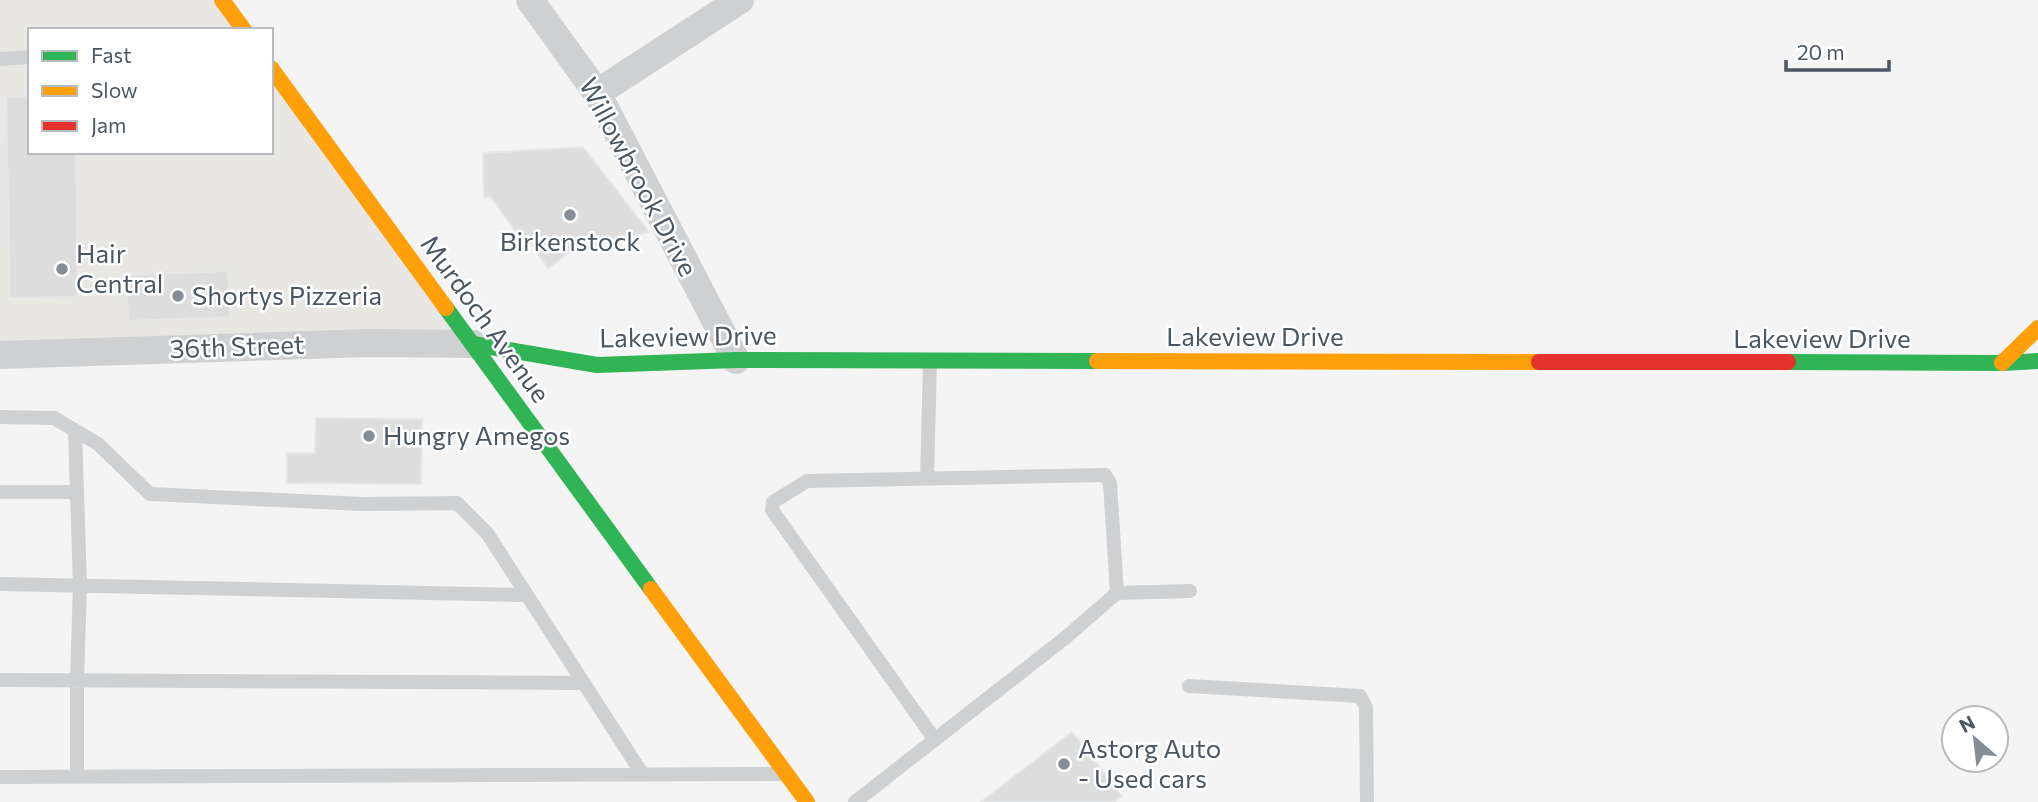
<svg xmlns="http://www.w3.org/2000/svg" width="2038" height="802" font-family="Commissioner,sans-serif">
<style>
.commercial{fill:#e8e7e3}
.building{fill:#ddddde;stroke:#e5e6e7;stroke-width:2}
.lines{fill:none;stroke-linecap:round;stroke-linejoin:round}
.lane{stroke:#ced0d2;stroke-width:14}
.street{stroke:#ced0d2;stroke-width:28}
.fast{stroke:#30b455;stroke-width:16}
.slow{stroke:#ff9f0a;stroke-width:16}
.jam{stroke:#e5322d;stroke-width:16}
.poi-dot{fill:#868d94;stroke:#fff;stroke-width:2.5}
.labels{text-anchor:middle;stroke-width:5;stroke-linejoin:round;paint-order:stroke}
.street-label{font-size:26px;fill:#4a5661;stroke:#fff}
.poi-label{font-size:26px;fill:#4a5661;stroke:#fff;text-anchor:start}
</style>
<rect width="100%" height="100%" fill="#f4f4f4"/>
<path class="commercial" d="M 0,0 L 222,0 L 244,30 L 30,30 L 30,152 L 271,152 L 271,68 L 473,344 L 0,355 Z"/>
<path class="building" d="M 30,96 L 30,152 L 76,152 L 78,297 L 10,298 L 6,97 Z
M 583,147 L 649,232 L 570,252 L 548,268 L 531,244 L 526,246 L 490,196 L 484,198 L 483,153 Z
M 228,271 L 230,317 L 128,321 L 126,275 Z
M 316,418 L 422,419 L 421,484 L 287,483 L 287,453 L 315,453 Z
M 1072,732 L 1122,796 L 1114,802 L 981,802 Z"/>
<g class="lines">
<path class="lane" d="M 0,59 L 30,57
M 0,417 L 54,418 L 98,444 L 150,494 L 363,504 L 457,503 L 487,533 L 643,775
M 75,430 L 80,585 L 77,681 L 77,777
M 927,479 L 930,362
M 0,492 L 75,492
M 0,584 L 526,595
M 0,680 L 584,683
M 1189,686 L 1360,696 L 1366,707 L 1367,802
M 935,740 L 772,510 L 773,502 L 807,481 L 1105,475 L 1110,483 L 1117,593
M 0,777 L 782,774
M 855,802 L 1065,638 L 1117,593 L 1190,591"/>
<path class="street" d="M 530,0 L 597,93 L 736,360
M 597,93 L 740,0
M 0,355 L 368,343 L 473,344"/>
<path class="fast" d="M 446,308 L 651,589
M 473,344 L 597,365 L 736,360 L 1097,361
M 1788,362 L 2002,363 L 2038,361"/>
<path class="slow" d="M 222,0 L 244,30
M 271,68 L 446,308
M 1097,361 L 1539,362
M 2002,363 L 2038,328
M 651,589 L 807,802"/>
<path class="jam" d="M 1539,362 L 1788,362"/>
</g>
<g class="poi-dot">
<circle cx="570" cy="215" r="7"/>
<circle cx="62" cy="269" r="7"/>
<circle cx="178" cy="296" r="7"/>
<circle cx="369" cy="436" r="7"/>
<circle cx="1064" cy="764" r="7"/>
</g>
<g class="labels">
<g class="street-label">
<text transform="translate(638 177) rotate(62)" y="9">Willowbrook Drive</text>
<text transform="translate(485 319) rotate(54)" y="9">Murdoch Avenue</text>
<text transform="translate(688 337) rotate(-1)" y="9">Lakeview Drive</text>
<text x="1255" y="346">Lakeview Drive</text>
<text x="1822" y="348">Lakeview Drive</text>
<text transform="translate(237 347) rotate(-2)" y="9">36th Street</text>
</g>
<g class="poi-label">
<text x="570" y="251" text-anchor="middle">Birkenstock</text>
<text x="76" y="263">Hair<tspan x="76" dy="30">Central</tspan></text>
<text x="192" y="305">Shortys Pizzeria</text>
<text x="383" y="445">Hungry Amegos</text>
<text x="1078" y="758">Astorg Auto<tspan x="1078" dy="30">- Used cars</tspan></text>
</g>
</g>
<rect x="28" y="28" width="245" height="126" fill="#ffffff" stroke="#b7bbc0" stroke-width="2"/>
<rect x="42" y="51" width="35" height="10" fill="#30b455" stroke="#b7bbc0" stroke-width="2"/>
<text x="91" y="63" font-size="21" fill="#4a5661">Fast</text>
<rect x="42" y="86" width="35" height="10" fill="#ff9f0a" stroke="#b7bbc0" stroke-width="2"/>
<text x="91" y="98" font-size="21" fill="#4a5661">Slow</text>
<rect x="42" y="121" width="35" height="10" fill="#e5322d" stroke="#b7bbc0" stroke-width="2"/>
<text x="91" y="133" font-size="21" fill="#4a5661">Jam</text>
<g transform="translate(1975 739) rotate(332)"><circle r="33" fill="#ffffff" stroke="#b7bbc0" stroke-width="2"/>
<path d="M0-5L12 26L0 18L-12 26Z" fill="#868d94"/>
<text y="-10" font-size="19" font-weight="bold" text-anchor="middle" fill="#4a5661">N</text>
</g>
<path d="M1786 60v10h103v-10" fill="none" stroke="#4a5661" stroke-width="3.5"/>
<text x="1797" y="60" font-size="21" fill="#4a5661" stroke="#ffffff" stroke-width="5" paint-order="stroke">20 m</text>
</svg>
